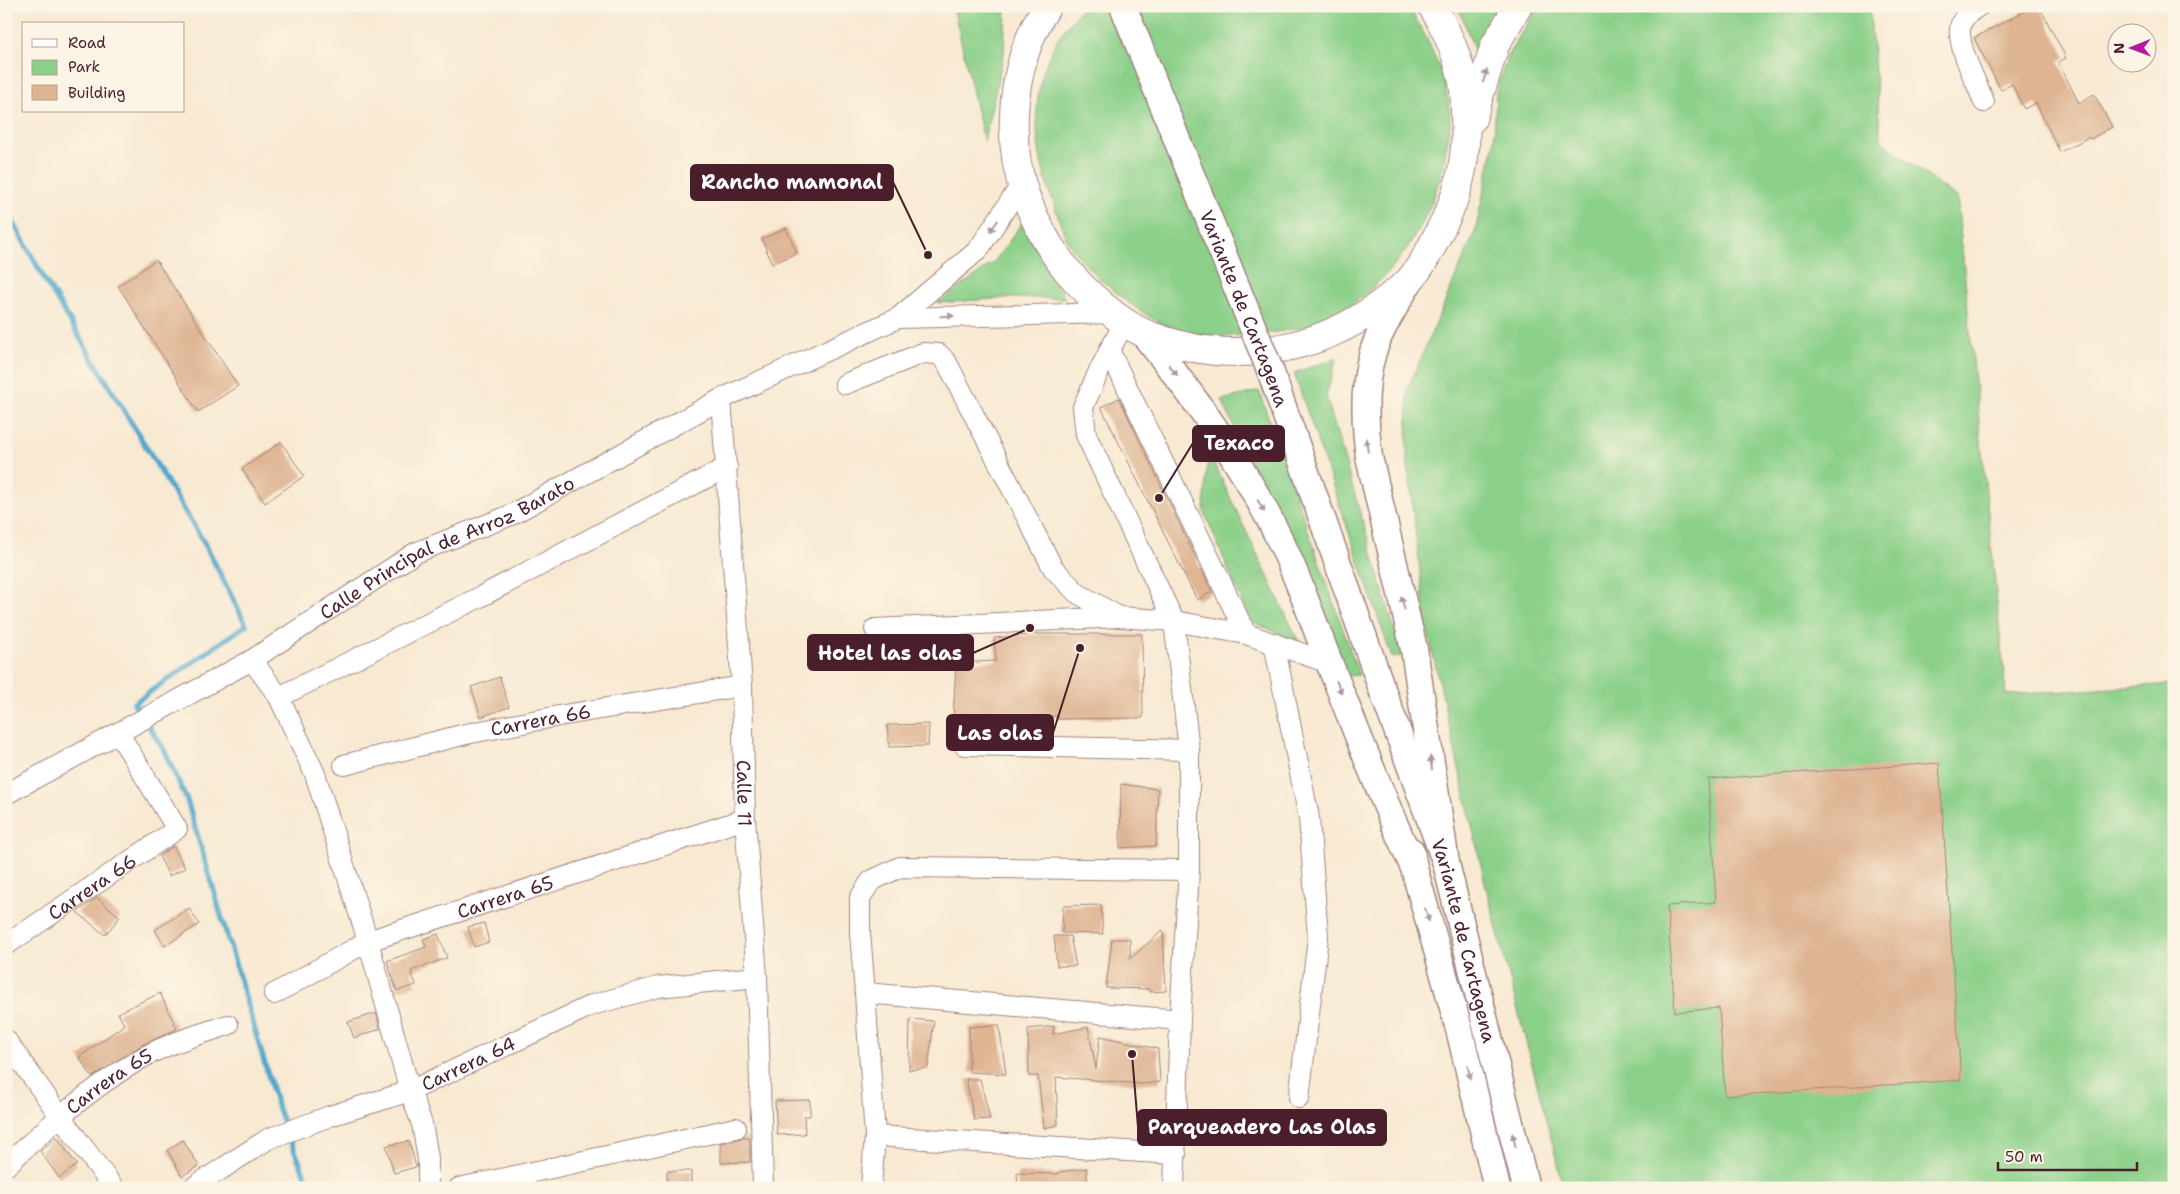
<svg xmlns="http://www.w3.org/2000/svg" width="2180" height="1194" font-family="'Shantell Sans',sans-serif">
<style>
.green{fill:#8bd089;stroke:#6a785a}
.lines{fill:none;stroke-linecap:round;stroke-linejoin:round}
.stream{stroke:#4fa8cc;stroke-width:5.5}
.building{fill:#deb492}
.minor-casing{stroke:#a1847e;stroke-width:22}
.major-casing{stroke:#a1847e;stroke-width:29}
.highway-casing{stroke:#a1847e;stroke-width:30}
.minor{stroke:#fff;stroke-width:20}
.major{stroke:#fff;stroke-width:26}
.highway{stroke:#fff;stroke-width:28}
.major-bridge-casing{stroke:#a1847e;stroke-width:29;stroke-linecap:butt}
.major-bridge{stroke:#fff;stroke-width:26}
.oneway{fill:#ae9aa0}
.labels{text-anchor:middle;stroke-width:4;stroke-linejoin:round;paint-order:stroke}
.street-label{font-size:19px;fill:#4a1f2b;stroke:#fcf5e5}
.leader{fill:none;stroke:#4a1f2b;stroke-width:2}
.callout-dot{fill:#4a1f2b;stroke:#fcf5e5;stroke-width:2}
.callout{fill:#4a1f2b;stroke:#4a1f2b;stroke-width:2}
.callout-label{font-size:20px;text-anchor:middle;font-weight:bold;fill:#fff}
</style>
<rect width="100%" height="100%" fill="#fcf5e5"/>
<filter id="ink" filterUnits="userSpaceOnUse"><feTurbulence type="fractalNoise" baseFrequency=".02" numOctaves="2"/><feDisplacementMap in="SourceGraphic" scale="10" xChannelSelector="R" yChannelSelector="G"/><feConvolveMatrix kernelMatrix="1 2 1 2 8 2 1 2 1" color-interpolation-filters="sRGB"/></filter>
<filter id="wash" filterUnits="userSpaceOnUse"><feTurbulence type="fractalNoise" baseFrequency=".0096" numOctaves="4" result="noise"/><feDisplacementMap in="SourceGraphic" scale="20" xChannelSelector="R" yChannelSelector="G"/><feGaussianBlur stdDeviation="1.12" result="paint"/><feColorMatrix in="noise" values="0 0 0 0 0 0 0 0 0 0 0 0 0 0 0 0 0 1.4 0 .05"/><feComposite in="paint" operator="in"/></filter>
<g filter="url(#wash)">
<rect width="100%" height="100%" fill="#f8e9d2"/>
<path class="green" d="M 953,6 L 1006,6 L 1004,53 L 984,141 Z
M 1083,6 L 1407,6 C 1428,34 1450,86 1450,121 C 1450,130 1448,140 1446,148 C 1437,211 1403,268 1351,305 C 1327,324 1290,331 1260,334 C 1232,336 1206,339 1178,330 C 1146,321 1093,277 1073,250 C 1063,236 1058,215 1052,199 C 1033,147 1028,89 1058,39 C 1065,28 1075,17 1083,6 Z
M 1456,6 L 1502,6 L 1495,14 L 1476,54 L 1463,19 Z
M 1538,6 L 1866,6 L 1870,14 L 1881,141 L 1957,198 L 2006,695 L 2174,684 L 2174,1188 L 1564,1188 L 1486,887 L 1426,624 L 1407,458 L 1408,388 L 1475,232 L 1494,145 L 1496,91 L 1508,55 Z
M 1023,222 L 1065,298 L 1007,298 L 938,303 L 994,262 Z
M 1337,358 L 1326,396 L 1402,656 L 1392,658 L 1294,373 Z
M 1259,391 L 1359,675 L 1347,676 L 1222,400 Z
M 1208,451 L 1299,642 L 1250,621 L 1204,511 Z"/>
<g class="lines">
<path class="stream" d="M 6,209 L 45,280 L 206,546 L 246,625 L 134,703 L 163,748 L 187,800 L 279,1112 L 310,1188"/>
</g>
<g id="blocks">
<path class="building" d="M 2034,6 L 2039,6 L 2066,58 L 2058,62 L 2079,103 L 2094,94 L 2112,127 L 2090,139 L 2089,137 L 2060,152 L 2036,103 L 2024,109 L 2012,84 L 2001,90 L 1974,38 Z
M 786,228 L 797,253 L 772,264 L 762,239 Z
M 156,260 L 238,386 L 198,412 L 118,286 Z
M 1119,398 L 1212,592 L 1197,600 L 1101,407 Z
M 281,442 L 304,476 L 265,503 L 242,469 Z
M 1040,634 L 1142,634 L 1143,718 L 1058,719 L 1058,716 L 953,720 L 956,663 L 996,661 L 994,638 Z
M 500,677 L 509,707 L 481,717 L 471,687 Z
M 929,724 L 928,746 L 889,747 L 887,725 Z
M 1939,763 L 1961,1080 L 1725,1096 L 1719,1008 L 1675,1012 L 1667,906 L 1716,902 L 1708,779 Z
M 1121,784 L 1158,789 L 1156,846 L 1120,848 Z
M 173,846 L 185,868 L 169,876 L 159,856 Z
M 97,898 L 120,917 L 105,935 L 77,912 Z
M 1101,905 L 1103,934 L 1062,933 L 1063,906 Z
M 189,908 L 199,924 L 165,946 L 155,930 Z
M 484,923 L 489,942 L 474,947 L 468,927 Z
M 1163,930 L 1166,991 L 1150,992 L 1149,989 L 1106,988 L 1112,939 L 1130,939 L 1130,959 Z
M 438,934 L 447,958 L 411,971 L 416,985 L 397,991 L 387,961 L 426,947 L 423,939 Z
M 1054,936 L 1070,936 L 1076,966 L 1057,966 Z
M 160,993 L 177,1029 L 142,1045 L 92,1077 L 79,1057 L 124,1025 L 118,1013 Z
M 376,1013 L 380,1029 L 354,1038 L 348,1022 Z
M 910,1019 L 934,1021 L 928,1068 L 909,1070 Z
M 999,1025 L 1006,1074 L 969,1072 L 969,1027 Z
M 1054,1026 L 1053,1034 L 1088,1027 L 1096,1069 L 1100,1036 L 1158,1049 L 1160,1082 L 1142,1084 L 1056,1077 L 1058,1125 L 1044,1128 L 1038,1076 L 1029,1076 L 1028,1029 Z
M 966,1079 L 980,1079 L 990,1119 L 974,1120 Z
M 810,1100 L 810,1116 L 804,1116 L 805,1134 L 777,1135 L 775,1101 Z
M 57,1137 L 77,1165 L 59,1178 L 40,1151 Z
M 742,1138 L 750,1138 L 750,1162 L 721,1163 L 721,1143 Z
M 183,1140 L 199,1166 L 182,1176 L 167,1150 Z
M 409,1141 L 416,1167 L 394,1173 L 386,1146 Z
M 1087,1168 L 1087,1188 L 1018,1188 L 1017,1173 L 1059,1174 L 1059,1172 Z
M 667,1171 L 691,1171 L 691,1188 L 667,1188 Z"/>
</g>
</g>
<g filter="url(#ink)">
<use href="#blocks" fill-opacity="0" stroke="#a1847e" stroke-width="1"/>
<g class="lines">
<g class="minor-casing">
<g id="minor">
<path d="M 1979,6 C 1971,11 1961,17 1960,29 C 1958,49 1977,83 1984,102"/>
<path d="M 898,318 L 1112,313"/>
<path d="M 1125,321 L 1099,371 L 1083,407 L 1086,435 L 1174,621 L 1189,750 L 1189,870 L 1180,1020 L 1174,1188"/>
<path d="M 1109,350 L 1246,634"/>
<path d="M 845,384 L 923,353 L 939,354 L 947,363 L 1053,568 L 1077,593 L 1119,617 L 1174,621 L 1246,634 L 1329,663"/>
<path id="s1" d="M 721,399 L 742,686 L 745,819 L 757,977 L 763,1188"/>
<path d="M 875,629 L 1119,617"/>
<path d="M 1274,643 L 1309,818 L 1318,937 L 1299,1098"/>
<path d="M 252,660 L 279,697 L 315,774 L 368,941 L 410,1091 L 422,1124 L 428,1158 L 428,1188"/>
<path d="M 279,697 L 480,597 L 727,467"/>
<path d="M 964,745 L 1189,750"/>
<path id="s2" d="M 344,765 L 466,734 L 564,715 L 742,686"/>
<path id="s3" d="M 6,794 L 252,660 L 415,553 L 511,515 L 721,399 L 898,318 L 978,250 L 1021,185"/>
<path id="s4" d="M 6,945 L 177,829 L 119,734"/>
<path d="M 865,993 L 875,1136 L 871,1188"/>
<path id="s5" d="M 274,994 L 368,941 L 745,819"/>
<path d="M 1180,1020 L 865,993 L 860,933 L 860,898 L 871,881 L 900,867 L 1189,870"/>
<path d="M 6,1040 L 60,1116 L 114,1188"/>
<path d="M 875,1136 L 1176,1154"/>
<path id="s6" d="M 6,1166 C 47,1127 88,1090 137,1061 C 165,1044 197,1035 228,1025"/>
<path id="s7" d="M 192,1188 L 268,1139 L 330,1116 L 410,1091 L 592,1005 L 658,987 L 757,977"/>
<path d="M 459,1188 L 736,1128"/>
</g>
</g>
<g class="major-casing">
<g id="major">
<path d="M 1409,282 C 1399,300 1388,317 1379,336 C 1362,373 1364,417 1369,457 L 1414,649 L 1446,863"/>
<path d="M 1142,332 C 1195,397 1243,464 1280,540 C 1299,579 1313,621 1329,662 C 1356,731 1383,801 1414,868"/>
<path id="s8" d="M 1383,692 L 1446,863 L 1526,1188"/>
<path d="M 1411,851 L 1414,868 L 1459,1029 L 1497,1188"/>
</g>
</g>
<g class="highway-casing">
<path id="highway" d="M 1047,6 C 1012,60 1004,137 1026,197 C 1043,243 1066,275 1103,306 C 1115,316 1130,327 1144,333 C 1226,367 1316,355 1386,300 C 1393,294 1402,288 1408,282 C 1421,268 1431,249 1439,232 C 1459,196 1468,157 1465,116 C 1465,105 1465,93 1463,82 C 1458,56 1446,29 1432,6
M 1472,119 L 1495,45 L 1518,6"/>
</g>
<use href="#minor" class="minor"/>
<use href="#major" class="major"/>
<use href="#highway" class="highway"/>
<g class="major-bridge-casing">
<g id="major-bridge">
<path id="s9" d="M 1123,6 L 1270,370 L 1383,692"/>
</g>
</g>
<use href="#major-bridge" class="major-bridge"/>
</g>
<defs><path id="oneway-solid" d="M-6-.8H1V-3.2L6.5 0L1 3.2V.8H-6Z" transform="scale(1.25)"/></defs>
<g class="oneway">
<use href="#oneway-solid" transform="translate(1485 76) rotate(-72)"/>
<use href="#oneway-solid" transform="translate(994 226) rotate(124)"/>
<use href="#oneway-solid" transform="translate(947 316) rotate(-2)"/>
<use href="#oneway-solid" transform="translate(1173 370) rotate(51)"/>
<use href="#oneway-solid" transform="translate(1367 445) rotate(-97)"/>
<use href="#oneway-solid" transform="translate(1261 506) rotate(60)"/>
<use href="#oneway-solid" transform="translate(1403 603) rotate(-103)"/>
<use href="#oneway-solid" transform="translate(1339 687) rotate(68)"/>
<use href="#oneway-solid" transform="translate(1431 763) rotate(-98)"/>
<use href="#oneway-solid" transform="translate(1427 915) rotate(74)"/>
<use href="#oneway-solid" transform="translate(1469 1072) rotate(77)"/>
<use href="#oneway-solid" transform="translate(1514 1140) rotate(-104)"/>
</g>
</g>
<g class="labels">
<g class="street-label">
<text dy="7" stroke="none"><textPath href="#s9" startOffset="326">Variante de Cartagena</textPath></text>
<text dy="7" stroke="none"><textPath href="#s3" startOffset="506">Calle Principal de Arroz Barato</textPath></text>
<text dy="7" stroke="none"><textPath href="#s2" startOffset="202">Carrera 66</textPath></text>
<text dy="7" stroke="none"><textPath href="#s1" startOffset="395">Calle 11</textPath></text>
<text dy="7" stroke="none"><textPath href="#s4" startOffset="104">Carrera 66</textPath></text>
<text dy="7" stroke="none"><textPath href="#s5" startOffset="252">Carrera 65</textPath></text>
<text dy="7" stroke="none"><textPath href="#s8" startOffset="262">Variante de Cartagena</textPath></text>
<text dy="7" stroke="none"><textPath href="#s7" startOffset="305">Carrera 64</textPath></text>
<text dy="7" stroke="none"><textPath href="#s6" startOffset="134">Carrera 65</textPath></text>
</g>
</g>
<path class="leader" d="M928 255L893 182M1159 498L1193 443M1030 628L973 653M1080 648L1053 733M1132 1054L1138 1127"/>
<g class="callout-dot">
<circle cx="928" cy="255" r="5"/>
<circle cx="1159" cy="498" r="5"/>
<circle cx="1030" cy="628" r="5"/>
<circle cx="1080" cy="648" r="5"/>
<circle cx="1132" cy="1054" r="5"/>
</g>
<g class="callout">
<rect x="691" y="165" width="202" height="35" rx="5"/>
<rect x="1193" y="426" width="91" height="35" rx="5"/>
<rect x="808" y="635" width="165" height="35" rx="5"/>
<rect x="947" y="715" width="106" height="35" rx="5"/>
<rect x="1138" y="1110" width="248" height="35" rx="5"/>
</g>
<g class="callout-label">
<text x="792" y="189">Rancho mamonal</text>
<text x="1239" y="450">Texaco</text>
<text x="890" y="660">Hotel las olas</text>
<text x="1000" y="740">Las olas</text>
<text x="1262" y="1134">Parqueadero Las Olas</text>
</g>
<rect width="2180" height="1194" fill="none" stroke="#fcf5e5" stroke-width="25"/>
<rect x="22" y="22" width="162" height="90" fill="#fcf5e5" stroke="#b59f9b"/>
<rect x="32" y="39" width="25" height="8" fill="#ffffff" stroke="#b59f9b"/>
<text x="68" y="48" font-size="15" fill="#4a1f2b">Road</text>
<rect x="32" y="60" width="25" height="15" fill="#8bd089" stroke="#b59f9b"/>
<text x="68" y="72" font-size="15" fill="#4a1f2b">Park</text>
<rect x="32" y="85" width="25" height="15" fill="#deb492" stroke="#b59f9b"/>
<text x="68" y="98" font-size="15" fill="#4a1f2b">Building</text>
<g transform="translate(2132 48) rotate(269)"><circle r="24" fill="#fcf5e5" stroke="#b59f9b"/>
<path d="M0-4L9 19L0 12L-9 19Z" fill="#b5179e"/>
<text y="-8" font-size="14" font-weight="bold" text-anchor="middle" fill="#4a1f2b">N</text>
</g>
<path d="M1998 1162v8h139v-8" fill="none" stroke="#4a1f2b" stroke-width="2.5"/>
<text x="2005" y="1162" font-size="15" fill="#4a1f2b" stroke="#fcf5e5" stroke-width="4" paint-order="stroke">50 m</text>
</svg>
